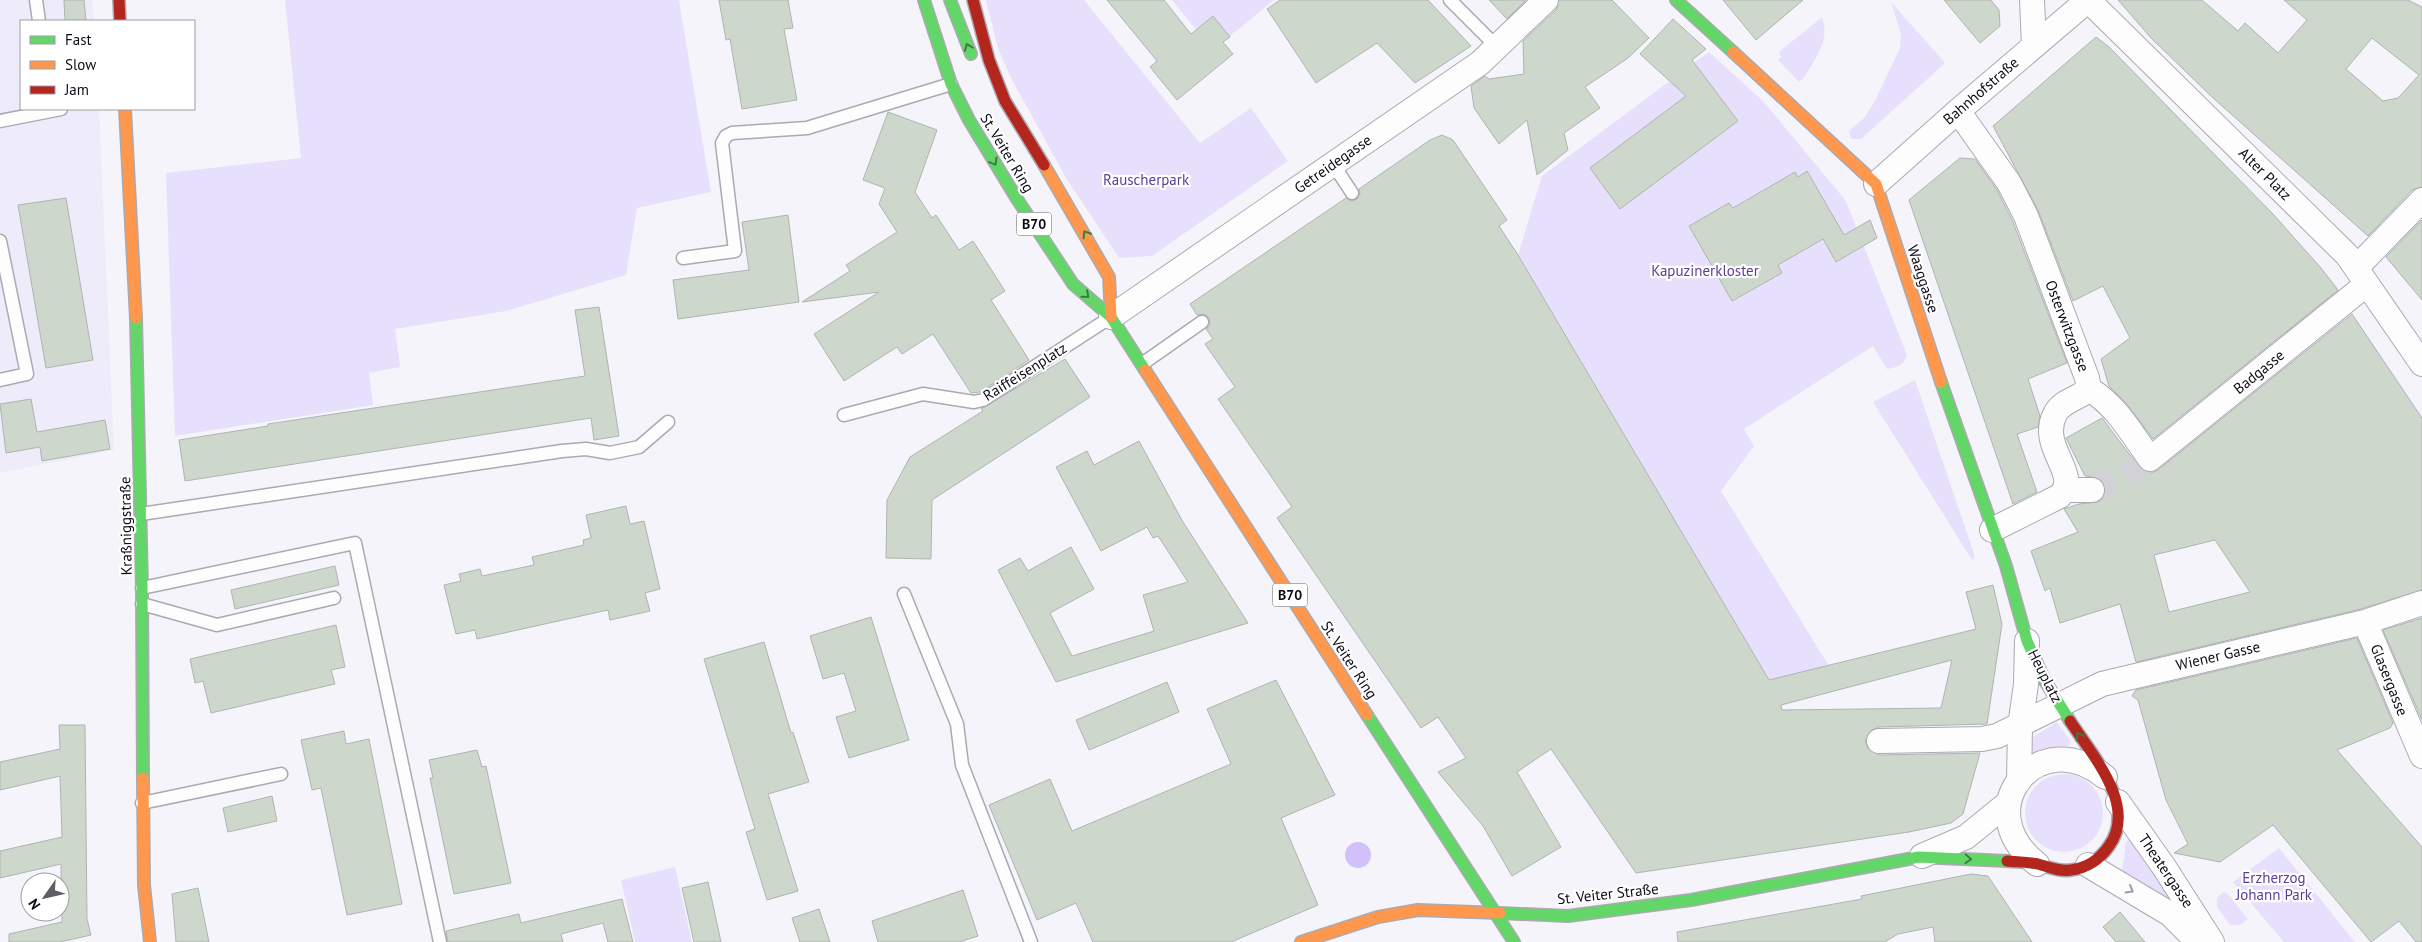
<svg xmlns="http://www.w3.org/2000/svg" width="2422" height="942" font-family="'PT Sans',sans-serif">
<style>
.built{fill:#eeebfb}
.green{fill:#e7e0fc}
.water{fill:#d1c0f9}
.building{fill:#cdd7cc;stroke:#b0b4b1;fill-rule:evenodd}
.lines{fill:none;stroke-linecap:round;stroke-linejoin:round}
.street-tunnel{stroke:#d2d1d8;stroke-width:24;stroke-dasharray:24 12;stroke-linecap:butt}
.lane-casing{stroke:#aba9b1;stroke-width:15}
.street-casing{stroke:#aba9b1;stroke-width:26}
.fast-casing{stroke:#aba9b1;stroke-width:14}
.slow-casing{stroke:#aba9b1;stroke-width:14}
.jam-casing{stroke:#aba9b1;stroke-width:14}
.lane{stroke:#fefdfe;stroke-width:12}
.street{stroke:#fefdfe;stroke-width:24}
.fast{stroke:#63d668;stroke-width:11}
.slow{stroke:#ff974d;stroke-width:11}
.jam{stroke:#b3261e;stroke-width:11}
.oneway{stroke:#3d7b43}
.oneway2{stroke:#9e9ca1}
.labels{text-anchor:middle;stroke-width:4.5;stroke-linejoin:round;paint-order:stroke}
.shield{fill:#fff;stroke:#56545c;stroke-width:1}
.shield-label{font-size:14px;font-weight:bold;fill:#0e0b16}
.street-label{font-size:15px;fill:#0e0b16;stroke:#fff}
.park-label{font-size:15px;fill:#5d3c97;stroke:#fff}
</style>
<rect width="100%" height="100%" fill="#f5f4fa"/>
<path class="built" d="M 0,0 L 92,0 L 94,21 L 21,21 L 21,109 L 99,109 L 114,450 L 0,473 Z"/>
<path class="green" d="M 285,0 L 679,0 L 711,192 L 637,208 L 626,275 L 506,311 L 395,329 L 400,367 L 369,373 L 373,405 L 175,436 L 166,173 L 301,158 Z
M 986,0 L 1084,0 L 1200,143 L 1251,108 L 1288,161 L 1152,256 L 1119,258 L 1066,178 L 1011,78 L 998,48 Z
M 1172,0 L 1274,0 L 1213,50 Z
M 1891,2 L 1945,63 L 1861,139 L 1851,139 L 1849,131 L 1864,118 L 1875,101 L 1900,48 L 1901,34 Z
M 1822,17 C 1831,40 1815,58 1804,78 L 1799,82 L 1778,60 L 1781,57 L 1779,52 Z
M 1709,52 L 1763,101 L 1846,201 L 1907,355 C 1904,366 1898,367 1887,369 L 1873,346 L 1744,429 L 1754,446 L 1721,491 L 1829,666 L 1769,680 L 1518,255 L 1542,176 Z
M 1915,380 L 1975,557 L 1972,560 L 1873,402 Z
M 2057,722 L 2071,742 L 2068,746 L 2041,749 L 2029,756 L 2030,739 Z
M2025 813a39 39 0 1 1 78 0a39 39 0 1 1-78 0Z
M 2129,840 L 2171,897 L 2171,900 L 2122,871 L 2126,842 Z
M 2279,848 L 2355,942 L 2284,942 L 2233,882 Z
M 675,867 L 692,942 L 635,942 L 621,880 Z
M 2223,892 L 2228,894 L 2248,919 L 2240,925 L 2230,925 L 2217,907 L 2217,898 Z"/>
<path class="water" d="M1345 855a13 13 0 1 1 26 0a13 13 0 1 1-26 0Z"/>
<path class="building" d="M 64,0 L 84,0 L 86,21 L 65,21 Z
M 719,0 L 788,0 L 793,28 L 784,29 L 797,100 L 742,109 L 730,39 L 726,40 Z
M 1107,0 L 1164,0 L 1191,34 L 1213,16 L 1230,37 L 1223,42 L 1233,54 L 1177,100 L 1150,67 L 1157,61 Z
M 1280,0 L 1428,0 L 1471,46 L 1415,83 L 1377,43 L 1316,83 L 1267,9 Z
M 1489,0 L 1526,0 L 1507,19 Z
M 1559,0 L 1612,0 L 1649,38 L 1628,58 L 1585,87 L 1600,108 L 1564,133 L 1568,150 L 1537,175 L 1527,120 L 1499,144 L 1474,108 L 1471,86 L 1485,76 L 1489,79 L 1524,74 L 1523,41 L 1556,10 Z
M 1723,0 L 1803,0 L 1756,40 Z
M 1944,0 L 1991,0 L 1999,10 L 2000,26 L 1980,43 Z
M 2118,0 L 2202,0 L 2238,31 L 2245,23 L 2278,53 L 2307,20 L 2284,0 L 2408,0 L 2422,7 L 2422,187 L 2412,190 L 2368,236 L 2212,97 L 2152,39 ZM 2372,38 L 2419,75 L 2398,98 L 2383,101 L 2346,69 Z
M 1673,19 L 1706,49 L 1692,60 L 1738,121 L 1620,209 L 1590,168 L 1686,96 L 1640,54 Z
M 2096,37 L 2109,47 L 2273,214 L 2321,268 L 2338,290 L 2153,439 L 2126,403 L 2109,386 L 2101,359 L 2130,338 L 2103,286 L 2073,301 L 2038,210 L 1993,126 Z
M 888,112 L 937,130 L 915,192 L 932,218 L 936,215 L 959,250 L 973,241 L 1005,291 L 991,300 L 1029,360 L 980,392 L 971,393 L 933,334 L 902,354 L 897,347 L 844,381 L 814,334 L 879,292 L 802,302 L 850,271 L 846,265 L 897,232 L 879,204 L 885,188 L 863,180 Z
M 1442,135 L 1453,140 L 1507,220 L 1499,226 L 1518,255 L 1769,680 L 1976,629 L 1966,592 L 1993,585 L 2002,624 L 1987,724 L 1879,727 L 1872,730 L 1865,741 L 1868,748 L 1879,755 L 1980,753 L 1963,814 L 1951,823 L 1909,832 L 1636,873 L 1551,749 L 1517,772 L 1561,847 L 1512,876 L 1483,826 L 1438,772 L 1466,758 L 1438,717 L 1421,728 L 1277,518 L 1292,507 L 1218,399 L 1235,387 L 1205,344 L 1213,339 L 1206,329 L 1210,325 L 1209,318 L 1205,314 L 1197,315 L 1190,304 L 1346,198 L 1352,201 L 1357,199 L 1360,193 L 1359,189 L 1430,140 ZM 1952,660 L 1941,708 L 1782,710 L 1781,705 Z
M 1960,158 L 1975,159 L 1997,190 L 2013,222 L 2067,363 L 2028,379 L 2040,416 L 2038,427 L 2017,434 L 2037,492 L 2013,504 L 1909,200 Z
M 1807,171 L 1844,235 L 1870,220 L 1877,238 L 1836,262 L 1823,239 L 1778,265 L 1782,273 L 1732,301 L 1689,226 L 1729,203 L 1733,208 L 1795,172 L 1798,177 Z
M 66,198 L 93,360 L 46,368 L 18,205 Z
M 788,215 L 799,302 L 678,319 L 673,280 L 749,270 L 742,222 Z
M 2422,220 L 2422,300 L 2386,257 Z
M 599,307 L 619,436 L 594,440 L 591,418 L 185,481 L 179,440 L 268,426 L 268,424 L 585,376 L 575,310 Z
M 2352,314 L 2422,418 L 2422,590 L 2361,609 L 2136,662 L 2120,604 L 2060,623 L 2050,588 L 2045,591 L 2031,551 L 2078,532 L 2064,509 L 2079,504 L 2098,502 L 2104,497 L 2106,490 L 2104,484 L 2099,478 L 2085,476 L 2066,438 L 2102,418 L 2139,467 L 2145,472 L 2151,473 L 2158,470 ZM 2215,540 L 2250,592 L 2169,612 L 2154,555 Z
M 1065,359 L 1090,397 L 932,500 L 931,559 L 886,558 L 887,500 L 910,457 L 983,411 L 981,409 Z
M 31,399 L 37,432 L 105,420 L 110,449 L 42,461 L 40,447 L 6,453 L 0,404 Z
M 1139,441 L 1183,522 L 1248,623 L 1056,682 L 998,570 L 1020,558 L 1028,571 L 1071,547 L 1094,589 L 1050,613 L 1072,656 L 1154,631 L 1143,595 L 1188,582 L 1158,536 L 1153,538 L 1147,527 L 1101,551 L 1056,467 L 1087,451 L 1094,465 Z
M 626,506 L 630,524 L 644,521 L 660,589 L 645,593 L 650,611 L 610,620 L 608,610 L 477,639 L 475,630 L 456,634 L 444,585 L 461,581 L 459,574 L 480,569 L 482,576 L 534,565 L 532,557 L 584,545 L 583,540 L 591,538 L 586,515 Z
M 335,566 L 339,585 L 235,609 L 231,590 Z
M 871,617 L 909,740 L 849,758 L 836,717 L 856,711 L 844,673 L 823,679 L 810,636 Z
M 2422,618 L 2422,720 L 2383,630 Z
M 336,625 L 345,667 L 331,670 L 335,684 L 211,713 L 203,681 L 195,683 L 190,659 Z
M 2357,638 L 2393,723 L 2390,728 L 2337,750 L 2422,847 L 2422,942 L 2416,942 L 2399,921 L 2371,942 L 2273,825 L 2220,862 L 2174,853 L 2188,844 L 2166,800 L 2138,700 L 2132,696 L 2136,690 Z
M 764,642 L 791,733 L 793,732 L 809,782 L 768,794 L 798,891 L 767,900 L 746,832 L 755,829 L 704,659 Z
M 1276,680 L 1335,795 L 1281,818 L 1318,905 L 1231,942 L 1093,942 L 1076,903 L 1037,920 L 989,805 L 1050,779 L 1072,831 L 1231,764 L 1207,709 Z
M 1167,682 L 1179,712 L 1089,750 L 1076,720 Z
M 59,725 L 85,725 L 87,919 L 91,935 L 60,942 L 9,942 L 9,934 L 62,922 L 61,864 L 0,878 L 0,851 L 62,837 L 60,776 L 0,790 L 0,762 L 60,749 Z
M 344,731 L 346,744 L 369,739 L 402,904 L 347,915 L 321,788 L 312,790 L 301,740 Z
M 477,750 L 482,767 L 486,766 L 511,883 L 454,894 L 430,778 L 433,778 L 429,760 Z
M 272,796 L 277,821 L 228,832 L 223,808 Z
M 1971,874 L 1988,876 L 2032,942 L 1935,942 L 1933,927 L 1898,934 L 1885,942 L 1678,942 L 1677,932 L 1862,899 L 1861,896 Z
M 708,882 L 721,942 L 694,942 L 682,888 Z
M 198,888 L 209,942 L 176,942 L 172,894 Z
M 963,890 L 978,936 L 959,942 L 878,942 L 872,921 Z
M 622,899 L 633,942 L 608,942 L 603,923 L 561,934 L 563,942 L 448,942 L 446,931 L 519,914 L 521,923 Z
M 819,909 L 830,942 L 800,942 L 792,918 Z
M 2120,912 L 2145,942 L 2116,942 L 2103,927 Z"/>
<g class="lines">
<path class="street-tunnel" d="M 2092,490 L 2145,463"/>
<g class="lane-casing">
<path id="lane" d="M 36,0 L 39,21
M 1450,0 L 1497,47
M 0,121 L 61,109
M 1333,164 L 1352,193
M 0,241 L 27,374 L 0,380
M 683,258 L 735,251 L 722,143 L 726,136 L 732,133 L 807,128 L 951,84
M 1142,364 L 1202,322
M 844,415 L 923,394 L 974,402 L 983,400 L 1111,317
M 141,514 L 562,451 L 586,449 L 610,453 L 639,447 L 668,422
M 142,588 L 355,543 L 440,942
M 904,594 L 957,724 L 962,765 L 1031,942
M 142,604 L 217,625 L 334,598
M 142,803 L 281,774"/>
</g>
<g class="street-casing">
<path id="street" d="M 2032,0 L 2034,46
M 2088,0 L 2347,255 L 2422,364
M 1958,111 L 2009,183 L 2026,216 L 2087,378 L 2089,389
M 1876,184 L 1958,111 L 2088,0
M 2356,268 L 2422,200
M 1111,317 L 1480,63 L 1546,0
M 2089,389 C 2116,405 2132,434 2150,459 L 2367,284
M 2065,490 L 2092,490
M 1992,530 L 2060,496 C 2082,474 2038,448 2055,414 C 2062,400 2079,399 2089,389
M 2365,622 L 2422,756
M 1879,741 L 1982,739 L 1997,736 L 2102,684 L 2365,622 L 2422,603
M 2019,781 L 2020,727 L 2026,684 L 2027,641
M 2118,802 L 2164,867 L 2212,942
M 1922,856 L 1966,837 L 2009,802
M 2037,864 C 1967,810 2038,722 2105,777
M 2088,865 L 2170,914 L 2198,942"/>
</g>
<g class="fast-casing">
<path id="fast" d="M 924,0 L 951,84 L 969,120 L 1017,199 L 1073,284 L 1111,317 L 1145,370
M 950,0 L 971,54
M 1676,0 L 1733,52
M 136,318 L 142,588 L 143,778
M 1941,382 L 2006,566 L 2027,641 L 2045,681 L 2070,721
M 1367,715 L 1514,942
M 1500,913 L 1568,916 L 1691,900 L 1919,857 L 2007,861"/>
</g>
<g class="slow-casing">
<path id="slow" d="M 1733,52 L 1876,184 L 1941,382
M 125,109 L 136,318
M 1044,165 L 1109,277 L 1111,317
M 1145,370 L 1367,715
M 143,778 L 144,885 L 150,942
M 1301,942 L 1378,917 L 1418,910 L 1500,913"/>
</g>
<g class="jam-casing">
<path id="jam" d="M 119,0 L 120,21
M 973,0 L 989,60 L 1005,101 L 1044,165
M 2007,861 C 2017,862 2028,862 2038,864 C 2049,867 2059,872 2071,870 C 2087,868 2100,859 2109,846 C 2138,806 2092,755 2070,721"/>
</g>
<use href="#lane" class="lane"/>
<use href="#street" class="street"/>
<use href="#fast" class="fast"/>
<use href="#slow" class="slow"/>
<use href="#jam" class="jam"/>
</g>
<defs><path id="oneway-chevron" d="M-2-3.5L2.5 0L-2 3.5" fill="none" stroke-width="1.6" stroke-linecap="round" stroke-linejoin="round" transform="scale(1.25)"/></defs>
<g class="oneway">
<use href="#oneway-chevron" transform="translate(968 47) rotate(-111)"/>
<use href="#oneway-chevron" transform="translate(994 162) rotate(59)"/>
<use href="#oneway-chevron" transform="translate(1086 234) rotate(-122)"/>
<use href="#oneway-chevron" transform="translate(1086 295) rotate(41)"/>
<use href="#oneway-chevron" transform="translate(2079 736) rotate(-122)"/>
<use href="#oneway-chevron" transform="translate(1968 859) rotate(3)"/>
</g>
<use class="oneway2" href="#oneway-chevron" transform="translate(2130 890) rotate(31)"/>
<g class="labels">
<g class="shield">
<rect x="1016.5" y="212.5" width="35" height="23" rx="4"/>
<rect x="1272.5" y="583.5" width="35" height="23" rx="4"/>
</g>
<g class="shield-label">
<text x="1034" y="229">B70</text>
<text x="1290" y="600">B70</text>
</g>
<g class="street-label">
<text transform="translate(1981 91) rotate(-41)" y="5">Bahnhofstraße</text>
<text transform="translate(1007 153) rotate(59)" y="5">St. Veiter Ring</text>
<text transform="translate(1333 164) rotate(-35)" y="5">Getreidegasse</text>
<text transform="translate(2265 174) rotate(45)" y="5">Alter Platz</text>
<text transform="translate(1923 279) rotate(72)" y="5">Waaggasse</text>
<text transform="translate(2067 326) rotate(69)" y="5">Osterwitzgasse</text>
<text transform="translate(1025 372) rotate(-32)" y="5">Raiffeisenplatz</text>
<text transform="translate(2259 372) rotate(-39)" y="5">Badgasse</text>
<text transform="translate(126 526) rotate(-91)" y="5">Kraßniggstraße</text>
<text transform="translate(2218 656) rotate(-13)" y="5">Wiener Gasse</text>
<text transform="translate(1349 660) rotate(57)" y="5">St. Veiter Ring</text>
<text transform="translate(2045 676) rotate(63)" y="5">Heuplatz</text>
<text transform="translate(2389 680) rotate(68)" y="5">Glasergasse</text>
<text transform="translate(2166 871) rotate(56)" y="5">Theatergasse</text>
<text transform="translate(1608 894) rotate(-6)" y="5">St. Veiter Straße</text>
</g>
<g class="park-label">
<text x="1146" y="185">Rauscherpark</text>
<text x="1705" y="276">Kapuzinerkloster</text>
<text x="2274" y="883">Erzherzog<tspan x="2274" dy="17">Johann Park</tspan></text>
</g>
</g>
<rect x="20" y="20" width="175" height="90" fill="#ffffff" stroke="#9f9da2"/>
<rect x="30" y="36" width="25" height="8" fill="#63d668" stroke="#9f9da2"/>
<text x="65" y="45" font-size="15" fill="#0e0b16">Fast</text>
<rect x="30" y="61" width="25" height="8" fill="#ff974d" stroke="#9f9da2"/>
<text x="65" y="70" font-size="15" fill="#0e0b16">Slow</text>
<rect x="30" y="86" width="25" height="8" fill="#b3261e" stroke="#9f9da2"/>
<text x="65" y="95" font-size="15" fill="#0e0b16">Jam</text>
<g transform="translate(45 897) rotate(236)"><circle r="24" fill="#ffffff" stroke="#9f9da2"/>
<path d="M0-4L9 19L0 12L-9 19Z" fill="#5f5d66"/>
<text y="-8" font-size="14" font-weight="bold" text-anchor="middle" fill="#0e0b16">N</text>
</g>
</svg>
